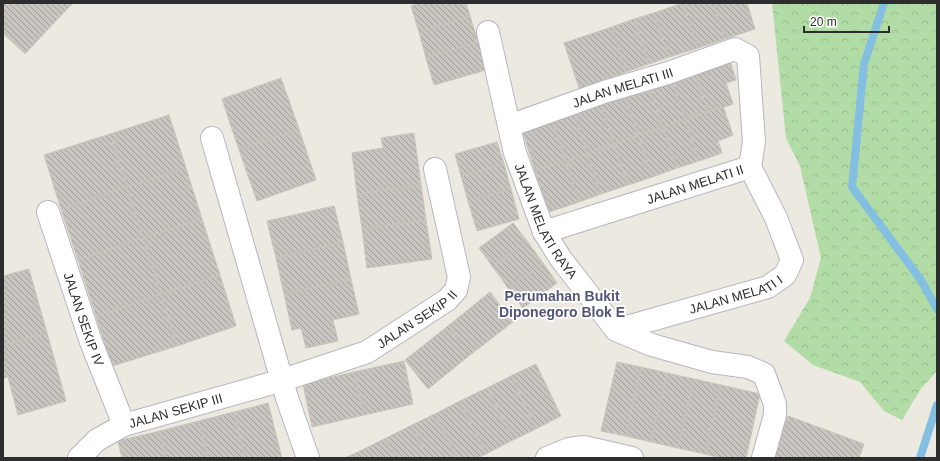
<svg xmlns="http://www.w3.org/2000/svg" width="940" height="461" font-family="Arial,sans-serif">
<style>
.forest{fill:url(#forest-crowns)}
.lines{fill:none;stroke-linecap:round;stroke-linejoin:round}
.stream{stroke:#82bfe1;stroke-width:8}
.building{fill:url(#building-back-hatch);stroke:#c8c4bb}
.street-casing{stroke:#b5b6bf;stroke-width:24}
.street{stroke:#fff;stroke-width:22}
.labels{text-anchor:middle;stroke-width:3.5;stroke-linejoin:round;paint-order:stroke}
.street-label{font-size:13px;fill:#2d2d2d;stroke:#fff}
.neighbourhood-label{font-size:14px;font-weight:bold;fill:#525578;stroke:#fff}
</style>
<defs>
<pattern id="forest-crowns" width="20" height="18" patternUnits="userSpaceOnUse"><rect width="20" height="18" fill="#b2dca5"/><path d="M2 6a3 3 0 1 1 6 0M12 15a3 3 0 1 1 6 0" fill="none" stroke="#99bd8e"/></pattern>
<pattern id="building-back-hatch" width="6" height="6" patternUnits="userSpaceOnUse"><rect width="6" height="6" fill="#c8c5c0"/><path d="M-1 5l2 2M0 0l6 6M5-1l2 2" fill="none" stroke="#a3a09c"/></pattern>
</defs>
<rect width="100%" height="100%" fill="#ece9e1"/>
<path class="forest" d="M 772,3 L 937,3 L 937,371 L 920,390 L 902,420 L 884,411 L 860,382 L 813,365 L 784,341 L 810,298 L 821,258 L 800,166 L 786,138 Z"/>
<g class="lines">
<path class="stream" d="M 884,3 L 864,64 L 852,187 L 921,280 L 937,309
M 920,458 L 937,405"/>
</g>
<path class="building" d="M 3,3 L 25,3 L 50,27 L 25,54 L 3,33 Z
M 25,3 L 73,3 L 50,27 Z
M 419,3 L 466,3 L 470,16 L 419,32 L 411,6 Z
M 683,3 L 698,48 L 669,57 L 654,13 Z
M 683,3 L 713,3 L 725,39 L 698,48 Z
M 713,3 L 747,3 L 755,29 L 725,39 Z
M 654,13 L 669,57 L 649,64 L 634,19 Z
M 470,16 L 478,42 L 426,58 L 419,32 Z
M 634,19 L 649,64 L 626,72 L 612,27 Z
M 612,27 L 626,72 L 579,88 L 564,43 Z
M 478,42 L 486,70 L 434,85 L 426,58 Z
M 729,58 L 736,80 L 726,83 L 733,104 L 708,112 L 694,70 Z
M 694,70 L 708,112 L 685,119 L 671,78 Z
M 281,78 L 299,129 L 239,150 L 222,99 Z
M 671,78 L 685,119 L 663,127 L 648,85 Z
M 648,85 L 663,127 L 638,135 L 624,94 Z
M 624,94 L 638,135 L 614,144 L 600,102 Z
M 600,102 L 614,144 L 587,153 L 573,111 Z
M 723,106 L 733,135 L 718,141 L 722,153 L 699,161 L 685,119 Z
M 573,111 L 587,153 L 566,161 L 552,119 Z
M 169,115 L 186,168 L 127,187 L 110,134 Z
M 552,119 L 566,161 L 535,171 L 522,129 Z
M 685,119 L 699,161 L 677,168 L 663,127 Z
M 663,127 L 677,168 L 652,177 L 638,135 Z
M 299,129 L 316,180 L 257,201 L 239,150 Z
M 414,133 L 421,185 L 357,194 L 352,153 L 383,148 L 381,138 Z
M 110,134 L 127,187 L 61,209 L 44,155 Z
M 638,135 L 652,177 L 628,185 L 614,144 Z
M 497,142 L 504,164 L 461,176 L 455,154 Z
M 614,144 L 628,185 L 601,194 L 587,153 Z
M 587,153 L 601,194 L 579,202 L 566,161 Z
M 566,161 L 579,202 L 549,212 L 535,171 Z
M 504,164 L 511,189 L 468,201 L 461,176 Z
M 186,168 L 202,219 L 143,238 L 127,187 Z
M 421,185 L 426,220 L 362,229 L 357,194 Z
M 127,187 L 143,238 L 78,260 L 61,209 Z
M 511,189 L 519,219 L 477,231 L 468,201 Z
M 334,206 L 343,242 L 276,258 L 267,221 Z
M 202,219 L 220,275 L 161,294 L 143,238 Z
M 426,220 L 432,259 L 367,268 L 362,229 Z
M 513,223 L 527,241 L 493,267 L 479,248 Z
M 143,238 L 161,294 L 96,316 L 78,260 Z
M 527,241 L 543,263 L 508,288 L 493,267 Z
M 343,242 L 351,279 L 284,294 L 276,258 Z
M 543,263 L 557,283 L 523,308 L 508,288 Z
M 29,269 L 47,333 L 3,345 L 3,276 Z
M 220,275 L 236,326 L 177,346 L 161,294 Z
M 351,279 L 359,314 L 333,320 L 338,341 L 306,348 L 301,328 L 292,330 L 284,294 Z
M 490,292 L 513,322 L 470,355 L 448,326 Z
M 161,294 L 177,346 L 112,366 L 96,316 Z
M 448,326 L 470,355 L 428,389 L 405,360 Z
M 47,333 L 66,401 L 18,415 L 8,377 L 3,378 L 3,345 Z
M 404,361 L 413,404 L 364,415 L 354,372 Z
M 617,362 L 641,367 L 626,436 L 601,431 Z
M 536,364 L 561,416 L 536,429 L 511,376 Z
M 641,367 L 667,373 L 651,442 L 626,436 Z
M 354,372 L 364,415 L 312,427 L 303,384 Z
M 667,373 L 694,379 L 678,448 L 651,442 Z
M 511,376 L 536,429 L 513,440 L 487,388 Z
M 694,379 L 721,385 L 705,454 L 678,448 Z
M 721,385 L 760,394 L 746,458 L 721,458 L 705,454 Z
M 487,388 L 513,440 L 486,454 L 460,401 Z
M 460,401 L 486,454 L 477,458 L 457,458 L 435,414 Z
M 268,403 L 282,458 L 245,458 L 234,412 Z
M 234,412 L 245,458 L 208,458 L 199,421 Z
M 435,414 L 457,458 L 428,458 L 412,425 Z
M 788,416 L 864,444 L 859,458 L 772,458 Z
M 199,421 L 208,458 L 166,458 L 160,431 Z
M 412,425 L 428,458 L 396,458 L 386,438 Z
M 160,431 L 166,458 L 122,458 L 118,441 Z
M 386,438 L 396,458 L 364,458 L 360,451 Z
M 360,451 L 364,458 L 345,458 Z"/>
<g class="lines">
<g class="street-casing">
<g id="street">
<path id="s1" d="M 488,32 L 515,153 L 544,232 L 561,259 L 616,330 L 652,345 L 712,362 L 748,367 L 764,374 L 775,404 L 775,415 L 763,458"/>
<path id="s2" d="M 509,126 L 604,92 L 668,73 L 735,49 L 748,56 L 754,142 L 750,167 L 544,232"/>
<path d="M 212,138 L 287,398 L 308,458"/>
<path id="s3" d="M 48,212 L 91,342 L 124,425"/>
<path id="s4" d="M 616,330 L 768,287 L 785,275 L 792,260 L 776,218 L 750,167"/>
<path id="s5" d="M 79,458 L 97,440 L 124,425 L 283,380 L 367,352 L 447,300 L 456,290 L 459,277 L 435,169"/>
<path d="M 547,458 L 569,449 L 584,447 L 632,458"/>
</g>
</g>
<use href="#street" class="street"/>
</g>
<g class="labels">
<g class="street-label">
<text dy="5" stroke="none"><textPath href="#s2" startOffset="120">JALAN MELATI III</textPath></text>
<text transform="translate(695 184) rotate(-18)" y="5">JALAN MELATI II</text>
<text dy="5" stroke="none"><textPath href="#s1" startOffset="199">JALAN MELATI RAYA</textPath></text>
<text dy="5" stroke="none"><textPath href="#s4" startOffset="125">JALAN MELATI I</textPath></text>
<text dy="5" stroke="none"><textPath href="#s5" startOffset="370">JALAN SEKIP II</textPath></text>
<text dy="5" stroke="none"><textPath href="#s3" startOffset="113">JALAN SEKIP IV</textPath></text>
<text dy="5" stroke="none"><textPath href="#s5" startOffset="110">JALAN SEKIP III</textPath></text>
</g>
<g class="neighbourhood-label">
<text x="562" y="301">Perumahan Bukit<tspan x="562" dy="16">Diponegoro Blok E</tspan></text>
</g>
</g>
<rect width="940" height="461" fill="none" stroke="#2d2d2d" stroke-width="8"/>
<path d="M804 26v6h85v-6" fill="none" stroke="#2d2d2d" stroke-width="2"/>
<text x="810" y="26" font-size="12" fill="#2d2d2d" stroke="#ffffff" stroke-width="3" paint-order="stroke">20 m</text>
</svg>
